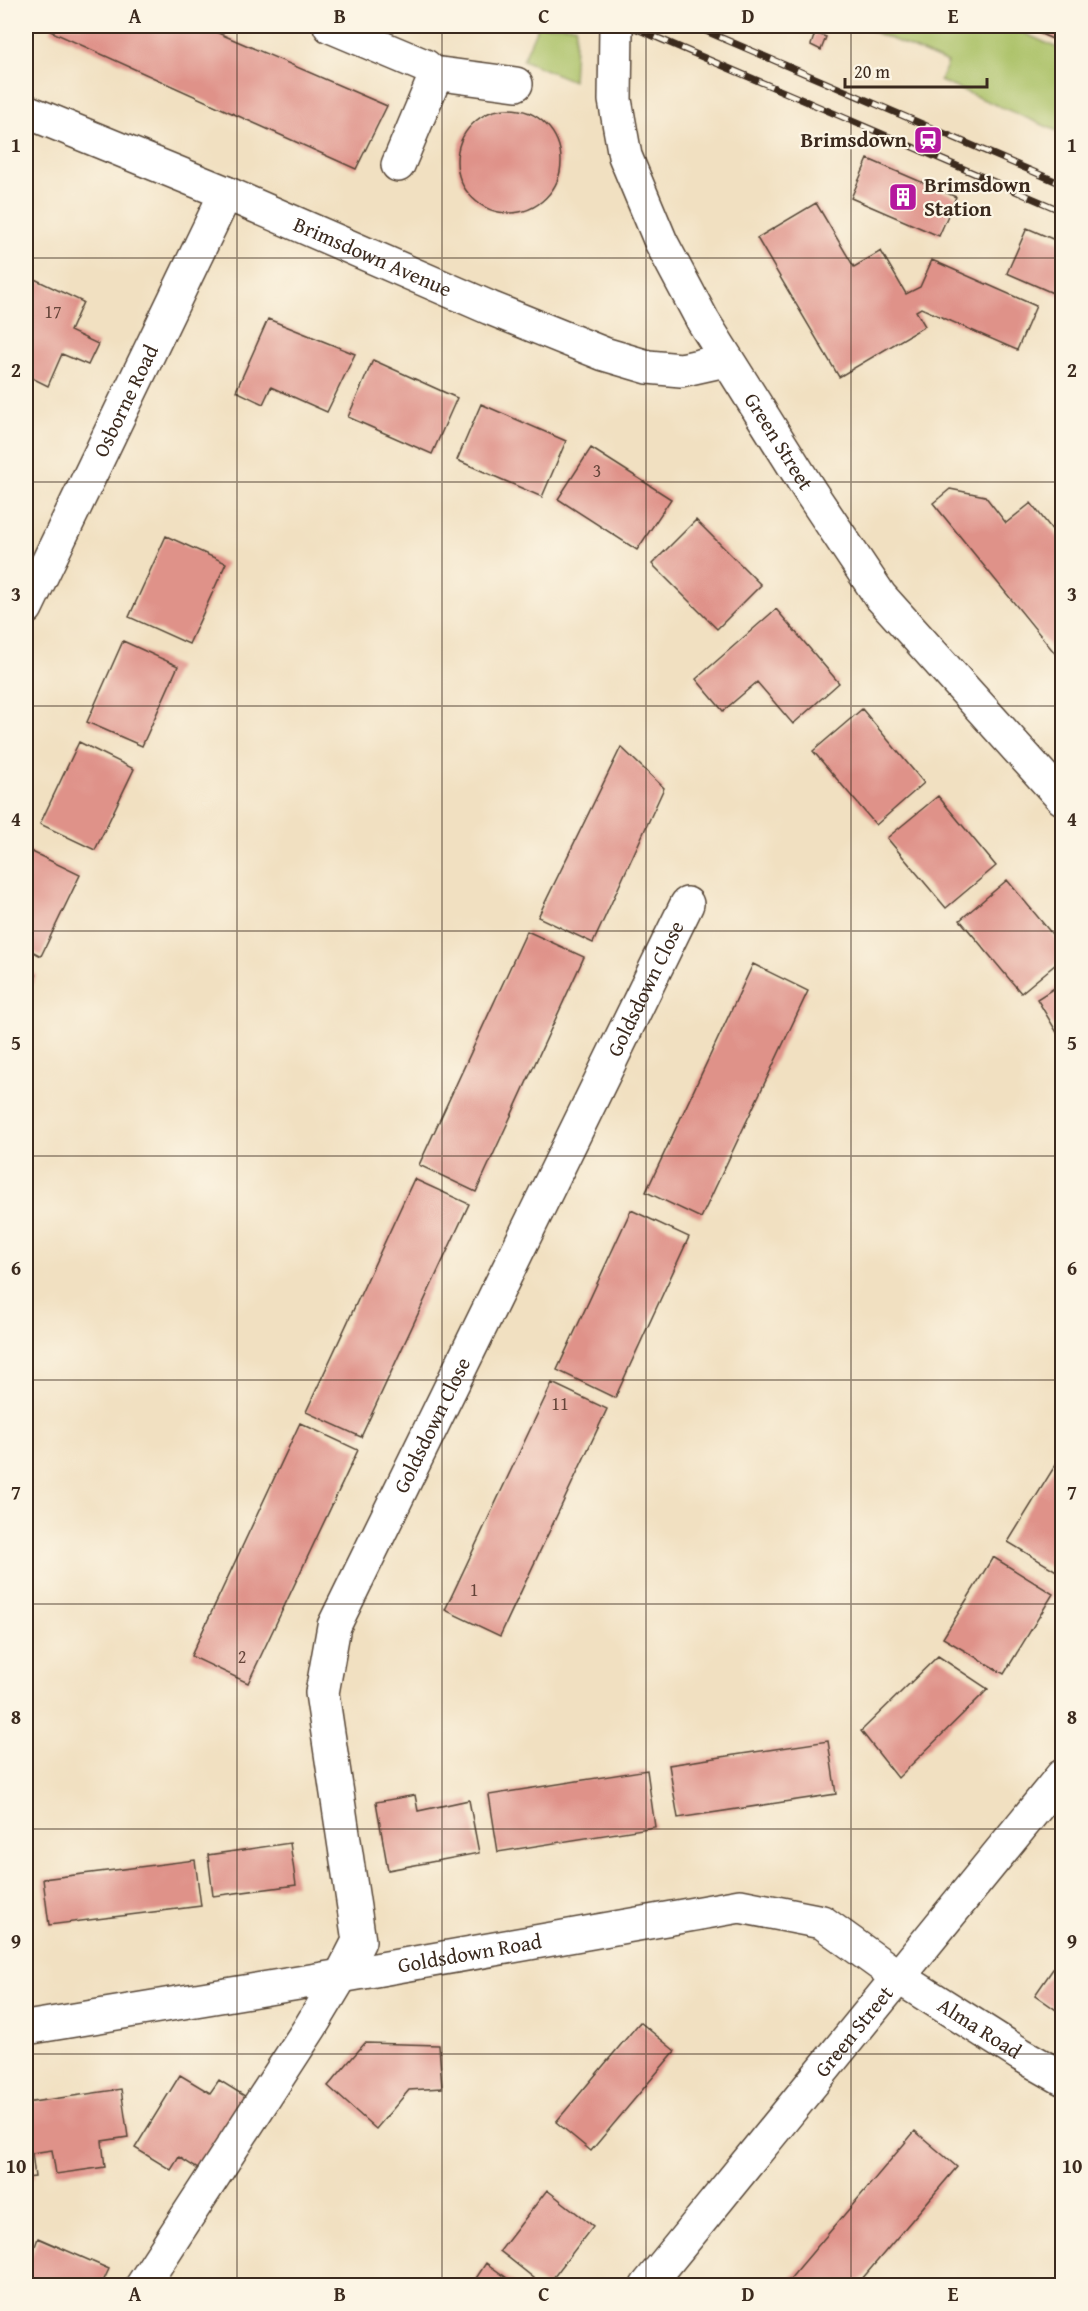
<svg xmlns="http://www.w3.org/2000/svg" width="1088" height="2311" font-family="'Gentium Book Plus',serif">
<style>
.green{fill:#aac166;stroke:#727642;stroke-width:1.5}
.building{fill:#df9289}
.lines{fill:none;stroke-linecap:round;stroke-linejoin:round}
.minor-casing{stroke:#564536;stroke-width:36}
.minor{stroke:#fff;stroke-width:33}
.rail-casing{stroke:#3b2a1e;stroke-width:7}
.rail{stroke:#fcf5e5;stroke-width:4.5;stroke-dasharray:14;stroke-linecap:butt}
.grid{fill:none;stroke:#3b2a1e;stroke-width:1.5;stroke-opacity:0.55}
.labels{text-anchor:middle;stroke-width:4.5;stroke-linejoin:round;paint-order:stroke}
.number-label{font-size:18px;fill:#644439}
.poi-label{font-size:21px;font-weight:bold;fill:#3b2a1e;stroke:#fcf5e5;text-anchor:end}
.street-label{font-size:21px;fill:#3b2a1e;stroke:#fcf5e5}
.neatline{fill:none;stroke:#3b2a1e;stroke-width:2}
.grid-label{font-size:20px;text-anchor:middle;font-weight:bold;fill:#3b2a1e}
</style>
<rect width="100%" height="100%" fill="#fcf5e5"/>
<filter id="ink" filterUnits="userSpaceOnUse"><feTurbulence type="fractalNoise" baseFrequency=".0167" numOctaves="2"/><feDisplacementMap in="SourceGraphic" scale="12" xChannelSelector="R" yChannelSelector="G"/><feConvolveMatrix kernelMatrix="1 2 1 2 8 2 1 2 1" color-interpolation-filters="sRGB"/></filter>
<filter id="wash" filterUnits="userSpaceOnUse"><feTurbulence type="fractalNoise" baseFrequency=".008" numOctaves="4" result="noise"/><feDisplacementMap in="SourceGraphic" scale="24" xChannelSelector="R" yChannelSelector="G"/><feGaussianBlur stdDeviation="1.35" result="paint"/><feColorMatrix in="noise" values="0 0 0 0 0 0 0 0 0 0 0 0 0 0 0 0 0 1.4 0 .05"/><feComposite in="paint" operator="in"/></filter>
<g filter="url(#wash)">
<rect width="100%" height="100%" fill="#f1e0c1"/>
<path class="green" d="M 538,26 L 576,26 L 573,81 L 523,60 Z
M 860,26 L 1008,26 L 1062,50 L 1062,133 L 940,81 L 948,63 Z"/>
<g id="blocks">
<path class="building" d="M 53,26 L 202,26 L 387,106 L 356,169 L 50,31 Z
M 1022,26 L 1062,26 L 1062,43 Z
M 815,33 L 826,37 L 821,50 L 811,45 Z
M457 161a52 52 0 1 1 104 0a52 52 0 1 1-104 0Z
M 868,159 L 956,197 L 939,236 L 851,198 Z
M 816,203 L 854,267 L 881,251 L 906,294 L 920,287 L 932,260 L 1036,306 L 1017,350 L 921,308 L 916,311 L 925,326 L 839,377 L 757,238 Z
M 1027,228 L 1062,243 L 1062,297 L 1007,273 Z
M 26,275 L 83,302 L 70,331 L 98,344 L 88,365 L 62,354 L 48,386 L 26,375 Z
M 268,319 L 355,354 L 327,412 L 271,387 L 263,404 L 236,391 Z
M 373,360 L 457,398 L 432,454 L 348,417 Z
M 481,404 L 566,441 L 542,497 L 457,460 Z
M 591,448 L 671,499 L 637,550 L 558,499 Z
M 950,489 L 985,496 L 1006,523 L 1031,503 L 1062,542 L 1062,662 L 933,503 Z
M 696,520 L 761,585 L 717,629 L 652,564 Z
M 166,536 L 226,563 L 189,644 L 129,617 Z
M 776,609 L 839,683 L 793,724 L 757,682 L 723,711 L 696,679 Z
M 123,641 L 178,666 L 142,746 L 87,722 Z
M 862,709 L 924,783 L 876,825 L 813,751 Z
M 79,742 L 134,769 L 95,850 L 40,824 Z
M 621,747 L 664,788 L 593,943 L 538,917 Z
M 938,796 L 996,866 L 946,908 L 887,838 Z
M 26,849 L 80,875 L 41,956 L 26,948 Z
M 1007,880 L 1062,946 L 1062,959 L 1021,993 L 960,920 Z
M 527,931 L 584,957 L 476,1192 L 419,1165 Z
M 753,964 L 808,991 L 701,1218 L 646,1192 Z
M 26,970 L 36,975 L 26,998 Z
M 1062,983 L 1062,1041 L 1037,999 Z
M 414,1179 L 469,1204 L 361,1437 L 306,1412 Z
M 631,1210 L 689,1237 L 615,1398 L 557,1370 Z
M 552,1383 L 607,1409 L 500,1636 L 445,1610 Z
M 300,1423 L 358,1450 L 248,1683 L 191,1656 Z
M 1056,1464 L 1062,1468 L 1062,1565 L 1058,1572 L 1008,1542 Z
M 993,1557 L 1053,1594 L 1004,1674 L 943,1638 Z
M 938,1656 L 988,1689 L 898,1778 L 861,1731 Z
M 828,1741 L 836,1794 L 678,1818 L 669,1765 Z
M 647,1770 L 655,1827 L 498,1852 L 489,1795 Z
M 415,1795 L 418,1811 L 469,1800 L 479,1853 L 388,1870 L 376,1802 Z
M 290,1843 L 296,1885 L 213,1896 L 208,1855 Z
M 195,1860 L 201,1906 L 49,1925 L 43,1879 Z
M 26,1902 L 31,1931 L 26,1932 Z
M 1062,1956 L 1062,2014 L 1035,1995 Z
M 640,2022 L 675,2051 L 591,2151 L 556,2122 Z
M 365,2043 L 439,2045 L 442,2088 L 409,2090 L 376,2129 L 328,2086 Z
M 180,2075 L 210,2093 L 219,2080 L 248,2098 L 201,2171 L 179,2157 L 171,2170 L 135,2148 Z
M 121,2089 L 128,2137 L 102,2141 L 105,2167 L 56,2174 L 52,2150 L 32,2153 L 35,2177 L 26,2178 L 26,2103 Z
M 915,2131 L 957,2167 L 856,2286 L 784,2286 Z
M 547,2190 L 593,2226 L 547,2286 L 544,2286 L 500,2251 Z
M 38,2238 L 109,2269 L 101,2286 L 42,2286 L 26,2278 L 26,2271 Z
M 486,2263 L 518,2286 L 471,2286 Z"/>
</g>
</g>
<g filter="url(#ink)">
<use href="#blocks" fill-opacity="0" stroke="#564536" stroke-width="1.5"/>
<g class="lines">
<g class="minor-casing">
<g id="minor">
<path d="M 330,26 L 425,66 L 433,73 L 432,84 L 398,165"/>
<path id="s1" d="M 616,26 L 615,100 L 625,156 L 661,242 L 703,321 L 811,493 L 880,596 L 1062,798"/>
<path d="M 433,73 L 516,84"/>
<path id="s2" d="M 26,111 L 226,193 L 490,308 L 604,354 L 648,367 L 681,370 L 726,360"/>
<path id="s3" d="M 26,608 L 226,193"/>
<path id="s4" d="M 26,2028 L 341,1976 L 740,1906 L 822,1922 L 897,1976 L 1020,2054 L 1062,2078"/>
<path id="s5" d="M 142,2286 L 311,2026 L 341,1976 L 359,1941 L 322,1693 L 334,1626 L 687,904"/>
<path id="s6" d="M 647,2286 L 1062,1776"/>
</g>
</g>
<use href="#minor" class="minor"/>
<g class="rail-casing">
<path id="rail" d="M 630,26 L 1062,211
M 694,26 L 1062,184"/>
</g>
<use href="#rail" class="rail"/>
</g>
</g>
<path class="grid" d="M 237,26 L 237,2286M 442,26 L 442,2286M 646,26 L 646,2286M 851,26 L 851,2286M 26,258 L 1062,258M 26,482 L 1062,482M 26,706 L 1062,706M 26,931 L 1062,931M 26,1156 L 1062,1156M 26,1380 L 1062,1380M 26,1604 L 1062,1604M 26,1829 L 1062,1829M 26,2054 L 1062,2054"/>
<defs>
<g id="station-square" transform="scale(1.5)"><rect x="-9" y="-9" width="18" height="18" rx="4" fill="#b5179e" stroke="#fcf5e5"/><path d="M-3-6H3Q5-6 5-4V2Q5 4 3 4L4.5 6H3L1.5 4h-3L-3 6H-4.5L-3 4Q-5 4-5 2V-4Q-5-6-3-6ZM-3.5-4v3h7v-3ZM-3.5 1v1.5H-2V1ZM2 1v1.5H3.5V1Z" fill="#fff"/></g>
<g id="building-square" transform="scale(1.5)"><rect x="-9" y="-9" width="18" height="18" rx="4" fill="#b5179e" stroke="#fcf5e5"/><path d="M-4-6H4V6H1V3H-1V6H-4ZM-2.5-4.3h1.7v1.8h-1.7ZM.8-4.3h1.7v1.8H.8ZM-2.5-1h1.7V.8h-1.7ZM.8-1h1.7V.8H.8Z" fill="#fff"/></g>
</defs>
<g fill-rule="evenodd">
<use href="#station-square" x="928" y="140"/>
<use href="#building-square" x="903" y="197"/>
</g>
<g class="labels">
<g class="number-label">
<text x="53" y="318">17</text>
<text x="597" y="477">3</text>
<text x="560" y="1410">11</text>
<text x="474" y="1596">1</text>
<text x="242" y="1663">2</text>
</g>
<g class="poi-label">
<text x="907" y="147">Brimsdown</text>
<text x="924" y="192" text-anchor="start">Brimsdown<tspan x="924" dy="24">Station</tspan></text>
</g>
<g class="street-label">
<text dy="7" stroke="none"><textPath href="#s2" startOffset="376">Brimsdown Avenue</textPath></text>
<text dy="7" stroke="none"><textPath href="#s3" startOffset="230">Osborne Road</textPath></text>
<text dy="7" stroke="none"><textPath href="#s1" startOffset="456">Green Street</textPath></text>
<text dy="7" stroke="none"><textPath href="#s5" startOffset="1436">Goldsdown Close</textPath></text>
<text dy="7" stroke="none"><textPath href="#s5" startOffset="950">Goldsdown Close</textPath></text>
<text dy="7" stroke="none"><textPath href="#s4" startOffset="450">Goldsdown Road</textPath></text>
<text dy="7" stroke="none"><textPath href="#s4" startOffset="998">Alma Road</textPath></text>
<text dy="7" stroke="none"><textPath href="#s6" startOffset="328">Green Street</textPath></text>
</g>
</g>
<rect width="1088" height="2311" fill="none" stroke="#fcf5e5" stroke-width="66"/>
<path d="M845 78v9h142v-9" fill="none" stroke="#3b2a1e" stroke-width="3"/>
<text x="854" y="78" font-size="18" fill="#3b2a1e" stroke="#fcf5e5" stroke-width="4.5" paint-order="stroke">20 m</text>
<rect x="33" y="33" width="1022" height="2245" class="neatline"/>
<g class="grid-label">
<text x="135" y="23">A</text>
<text x="340" y="23">B</text>
<text x="544" y="23">C</text>
<text x="748" y="23">D</text>
<text x="953" y="23">E</text>
<text x="16" y="152">1</text>
<text x="1072" y="152">1</text>
<text x="16" y="377">2</text>
<text x="1072" y="377">2</text>
<text x="16" y="601">3</text>
<text x="1072" y="601">3</text>
<text x="16" y="826">4</text>
<text x="1072" y="826">4</text>
<text x="16" y="1050">5</text>
<text x="1072" y="1050">5</text>
<text x="16" y="1275">6</text>
<text x="1072" y="1275">6</text>
<text x="16" y="1499">7</text>
<text x="1072" y="1499">7</text>
<text x="16" y="1724">8</text>
<text x="1072" y="1724">8</text>
<text x="16" y="1948">9</text>
<text x="1072" y="1948">9</text>
<text x="16" y="2173">10</text>
<text x="1072" y="2173">10</text>
<text x="135" y="2301">A</text>
<text x="340" y="2301">B</text>
<text x="544" y="2301">C</text>
<text x="748" y="2301">D</text>
<text x="953" y="2301">E</text>
</g>
</svg>
